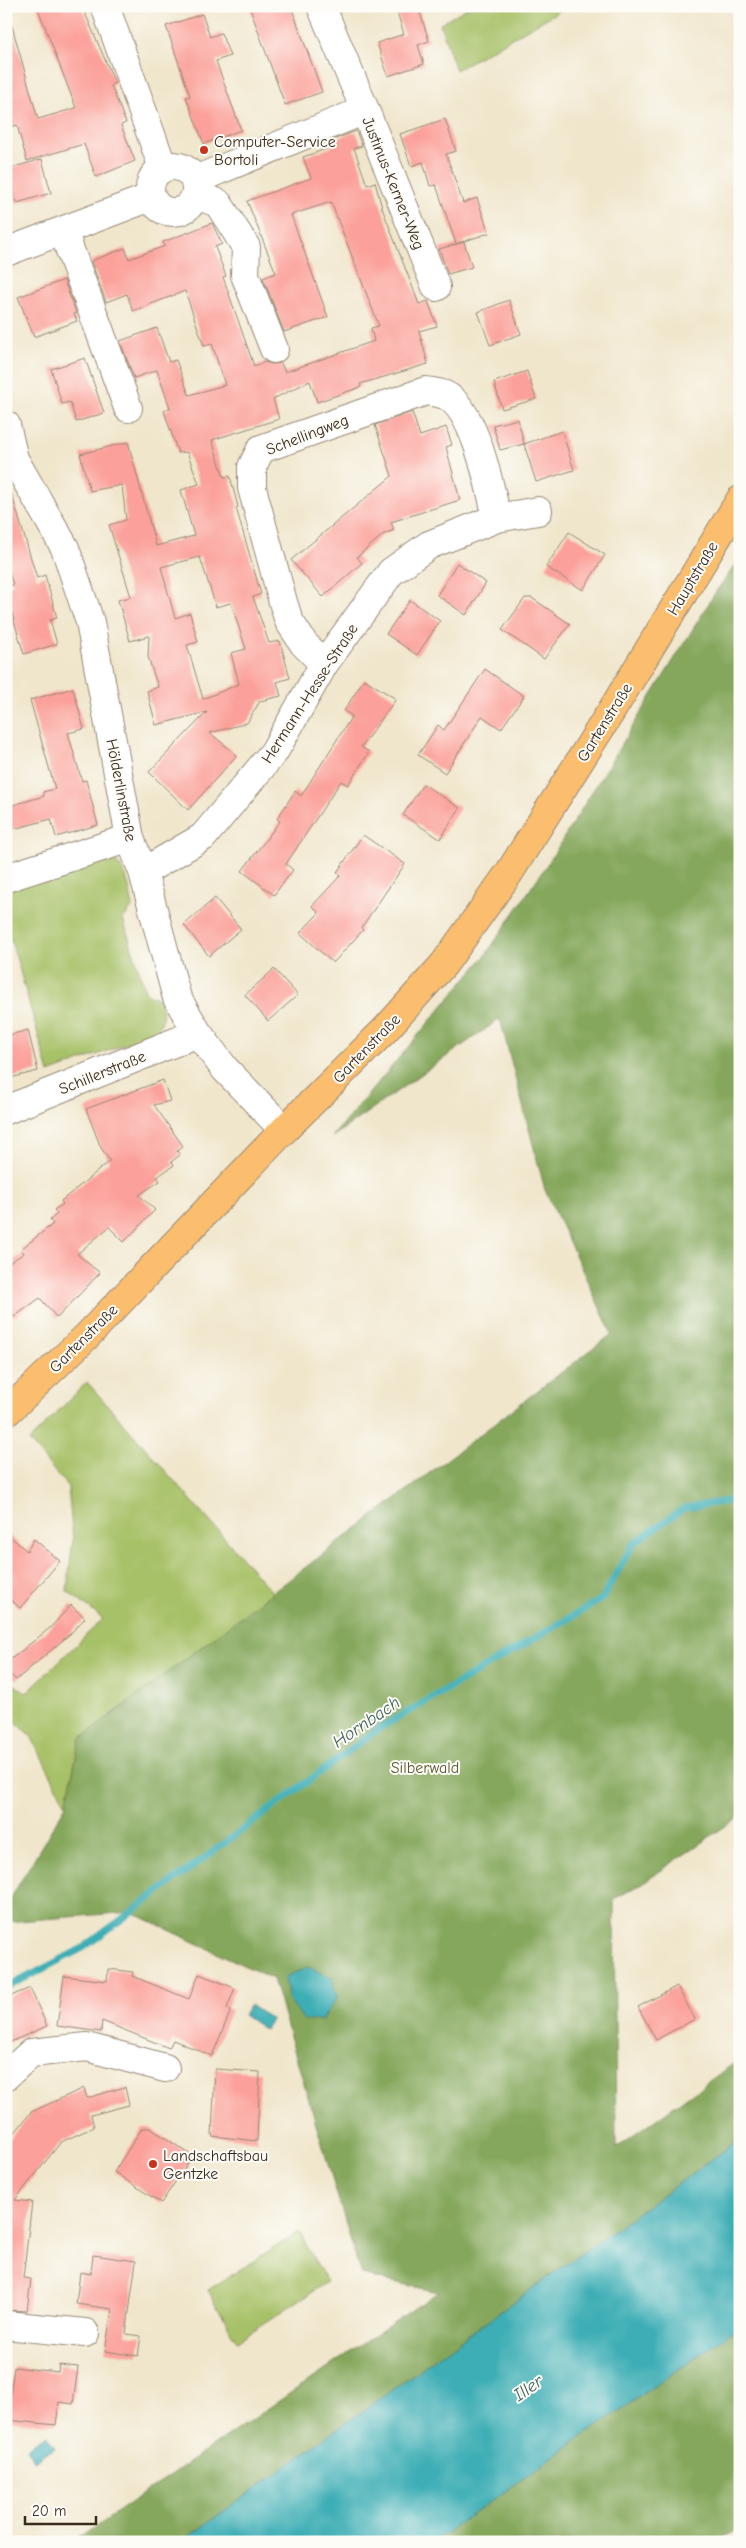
<svg xmlns="http://www.w3.org/2000/svg" width="746" height="2548" font-family="'Comic Neue',sans-serif">
<style>
.green{fill:#a7c168;stroke:#717643}
.forest{fill:#85a75c;stroke:#60683d}
.water{fill:#3daeb5;stroke:#3c6c6a}
.lines{fill:none;stroke-linecap:round;stroke-linejoin:round}
.stream{stroke:#3daeb5;stroke-width:7}
.building{fill:#fba09a;fill-rule:evenodd}
.minor-casing{stroke:#968875;stroke-width:30}
.major-casing{stroke:#968875;stroke-width:30}
.minor{stroke:#fff;stroke-width:28}
.major{stroke:#fbbd6e;stroke-width:28}
.poi-dot{fill:#c8321e;stroke:#fdfcf7;stroke-width:2}
.labels{text-anchor:middle;stroke-width:4;stroke-linejoin:round;paint-order:stroke}
.poi-label{font-size:16px;fill:#3b2a1e;stroke:#fdfcf7;text-anchor:start}
.street-label{font-size:16px;fill:#3b2a1e;stroke:#fdfcf7}
.park-label{font-size:16px;fill:#5b5734;stroke:#fdfcf7}
.water-label{font-size:18px;font-style:italic;fill:#3c5f5a;stroke:#fdfcf7}
</style>
<rect width="100%" height="100%" fill="#fdfcf7"/>
<filter id="ink" filterUnits="userSpaceOnUse"><feTurbulence type="fractalNoise" baseFrequency=".02" numOctaves="2"/><feDisplacementMap in="SourceGraphic" scale="10" xChannelSelector="R" yChannelSelector="G"/><feConvolveMatrix kernelMatrix="1 2 1 2 8 2 1 2 1" color-interpolation-filters="sRGB"/></filter>
<filter id="wash" filterUnits="userSpaceOnUse"><feTurbulence type="fractalNoise" baseFrequency=".0096" numOctaves="4" result="noise"/><feDisplacementMap in="SourceGraphic" scale="20" xChannelSelector="R" yChannelSelector="G"/><feGaussianBlur stdDeviation="1.12" result="paint"/><feColorMatrix in="noise" values="0 0 0 0 0 0 0 0 0 0 0 0 0 0 0 0 0 1.4 0 .05"/><feComposite in="paint" operator="in"/></filter>
<g filter="url(#wash)">
<rect width="100%" height="100%" fill="#f0e6cc"/>
<path class="green" d="M 470,6 L 568,6 L 456,70 L 440,24 Z
M 107,858 C 128,864 128,886 133,906 L 123,919 L 146,993 L 160,999 C 164,1013 165,1025 152,1034 L 49,1073 L 6,922 L 6,886 Z
M 87,1382 L 273,1593 L 80,1739 L 66,1805 L 30,1734 L 6,1715 L 6,1679 L 26,1693 L 103,1619 L 67,1591 L 73,1539 L 68,1487 L 29,1441 Z
M 299,2232 L 327,2282 L 237,2341 L 208,2290 Z"/>
<path class="forest" d="M 740,559 L 740,1816 L 640,1885 L 614,1899 L 616,2148 L 740,2059 L 740,2139 L 181,2542 L 73,2542 L 438,2292 L 361,2275 L 273,1979 L 131,1912 L 6,1922 L 6,1906 L 66,1805 L 80,1739 L 612,1334 L 545,1190 L 500,1019 L 332,1137 L 485,956 L 550,860 L 717,590 Z
M 740,2326 L 740,2528 L 717,2542 L 433,2542 Z"/>
<path class="water" d="M 308,1967 L 332,1978 L 337,1998 L 322,2020 L 305,2021 L 289,2001 L 285,1977 Z
M 250,2005 L 272,2020 L 265,2030 L 243,2015 Z
M 740,2139 L 740,2326 L 433,2542 L 181,2542 Z
M 47,2435 L 55,2448 L 34,2461 L 26,2448 Z"/>
<g class="lines">
<path class="stream" d="M 6,1988 L 83,1948 L 377,1730 L 602,1599 L 633,1544 L 684,1508 L 740,1499"/>
</g>
<g id="blocks">
<path class="building" d="M 37,6 L 82,6 L 115,83 L 111,85 L 126,123 L 121,125 L 135,161 L 96,177 L 84,144 L 27,161 L 17,125 L 6,128 L 6,26 L 12,26 L 38,119 L 76,108 Z
M 249,6 L 291,6 L 322,92 L 285,105 Z
M 395,6 L 418,6 L 429,41 L 418,45 L 424,64 L 388,76 L 377,43 L 404,34 Z
M 202,14 L 210,37 L 221,33 L 230,56 L 216,61 L 241,130 L 204,144 L 186,97 L 190,96 L 166,26 Z
M 445,119 L 456,151 L 446,154 L 463,203 L 477,198 L 489,233 L 456,244 L 436,185 L 430,186 L 423,162 L 411,166 L 400,134 Z
M 356,131 L 362,146 L 354,148 L 367,185 L 375,182 L 382,208 L 419,304 L 428,301 L 437,326 L 419,331 L 428,364 L 360,384 L 361,387 L 317,402 L 310,381 L 273,399 L 279,419 L 212,440 L 224,477 L 230,476 L 238,507 L 236,508 L 261,594 L 253,597 L 269,643 L 280,641 L 290,678 L 277,682 L 281,696 L 260,701 L 247,723 L 210,733 L 237,755 L 188,810 L 149,772 L 207,712 L 156,725 L 147,691 L 158,687 L 148,657 L 149,636 L 130,641 L 118,600 L 131,597 L 109,525 L 126,520 L 122,485 L 90,491 L 80,454 L 128,442 L 156,546 L 194,536 L 181,490 L 199,484 L 187,452 L 178,453 L 164,411 L 170,408 L 157,370 L 134,378 L 120,341 L 157,328 L 169,362 L 176,360 L 189,395 L 225,385 L 212,344 L 204,346 L 185,291 L 133,311 L 127,294 L 106,302 L 91,261 L 125,248 L 129,259 L 165,246 L 163,242 L 212,223 L 222,244 L 215,247 L 226,276 L 223,277 L 254,366 L 265,362 L 272,364 L 281,363 L 285,372 L 374,341 L 371,328 L 379,326 L 331,202 L 291,215 L 328,317 L 284,332 L 263,278 L 276,273 L 247,201 L 311,178 L 303,157 L 332,147 L 330,141 ZM 200,557 L 216,607 L 231,603 L 246,649 L 231,653 L 239,684 L 203,699 L 187,645 L 198,642 L 190,613 L 175,618 L 161,567 Z
M 42,159 L 51,193 L 17,203 L 7,169 Z
M 464,242 L 472,267 L 448,274 L 439,249 Z
M 64,280 L 76,313 L 74,314 L 77,321 L 34,337 L 18,297 Z
M 509,300 L 521,334 L 490,345 L 478,312 Z
M 85,358 L 104,413 L 76,422 L 70,402 L 62,404 L 51,369 Z
M 527,371 L 536,399 L 502,409 L 494,382 Z
M 412,412 L 420,436 L 446,427 L 452,445 L 446,447 L 460,500 L 391,522 L 394,530 L 384,534 L 357,557 L 362,563 L 323,597 L 291,560 L 392,476 L 375,425 Z
M 518,419 L 524,444 L 500,450 L 493,425 Z
M 562,431 L 574,470 L 536,482 L 524,444 Z
M 6,492 L 11,492 L 37,578 L 45,575 L 57,618 L 50,620 L 57,644 L 24,654 L 6,594 L 6,587 L 13,585 L 6,563 Z
M 569,532 L 605,555 L 583,590 L 546,567 Z
M 457,563 L 486,583 L 466,615 L 437,595 Z
M 525,598 L 532,598 L 570,624 L 544,659 L 502,630 Z
M 410,600 L 440,621 L 417,655 L 386,634 Z
M 485,669 L 524,696 L 501,729 L 482,716 L 445,773 L 418,755 L 438,725 L 444,730 Z
M 364,679 L 396,699 L 361,747 L 369,752 L 348,785 L 341,781 L 286,864 L 293,870 L 274,895 L 242,871 L 280,821 L 277,819 L 295,791 L 301,796 L 352,716 L 344,711 Z
M 73,688 L 84,729 L 68,733 L 82,781 L 86,780 L 98,825 L 56,837 L 51,819 L 6,831 L 6,807 L 44,796 L 43,792 L 55,789 L 30,700 Z
M 423,784 L 460,808 L 440,839 L 403,815 Z
M 363,835 L 405,864 L 361,928 L 363,930 L 333,963 L 300,933 L 319,913 L 312,906 L 341,875 L 337,872 Z
M 215,898 L 241,929 L 209,956 L 184,925 Z
M 274,969 L 298,995 L 268,1021 L 245,995 Z
M 28,1030 L 38,1071 L 6,1079 L 6,1036 Z
M 163,1080 L 170,1101 L 154,1105 L 183,1146 L 177,1151 L 180,1155 L 171,1162 L 174,1165 L 157,1177 L 160,1181 L 139,1195 L 155,1210 L 124,1242 L 109,1227 L 77,1254 L 100,1273 L 57,1318 L 40,1298 L 14,1317 L 6,1306 L 6,1265 L 24,1253 L 21,1249 L 53,1224 L 50,1220 L 57,1214 L 54,1210 L 63,1204 L 61,1201 L 110,1161 L 101,1148 L 86,1109 Z
M 6,1533 L 27,1551 L 34,1539 L 60,1561 L 20,1608 L 6,1596 Z
M 71,1605 L 85,1618 L 70,1634 L 16,1680 L 6,1670 L 6,1663 L 50,1628 Z
M 108,1969 L 133,1972 L 132,1976 L 189,1999 L 199,1974 L 235,1988 L 227,2008 L 231,2010 L 212,2056 L 173,2040 L 169,2048 L 102,2021 L 101,2032 L 57,2026 L 64,1976 L 107,1981 Z
M 677,1986 L 695,2019 L 656,2040 L 638,2007 Z
M 30,1988 L 47,2026 L 6,2044 L 6,1998 Z
M 215,2069 L 260,2072 L 257,2141 L 212,2136 Z
M 125,2087 L 129,2105 L 91,2115 L 94,2127 L 61,2142 L 15,2200 L 32,2202 L 23,2278 L 31,2279 L 27,2311 L 6,2310 L 6,2144 L 31,2112 L 84,2088 L 87,2098 Z
M 142,2128 L 150,2128 L 193,2156 L 161,2203 L 114,2172 Z
M 93,2255 L 136,2261 L 126,2334 L 141,2336 L 138,2356 L 105,2351 L 112,2309 L 76,2304 L 80,2272 L 91,2274 Z
M 59,2365 L 78,2367 L 73,2404 L 59,2402 L 56,2425 L 7,2420 L 14,2367 L 58,2372 Z"/>
</g>
</g>
<g filter="url(#ink)">
<use href="#blocks" fill-opacity="0" stroke="#968875" stroke-width="1"/>
<g class="lines">
<g class="minor-casing">
<path id="minor" d="M 105,6 L 163,168
M 321,6 L 365,110
M150 189a23 23 0 1 1 46 0a23 23 0 1 1-46 0Z
M 195,180 L 365,110 L 436,287
M 196,195 L 218,203 L 246,247 L 245,275 L 274,349
M 63,231 L 128,408
M 6,252 L 151,197
M 6,425 L 14,459 L 65,548 L 90,622 L 130,838 L 143,872 L 177,998 L 198,1033 L 225,1069 L 284,1130
M 324,664 L 304,644 L 289,621 L 283,602 L 252,488 L 252,467 L 261,449 L 426,391 C 432,392 439,393 445,395 C 475,409 490,488 497,518
M 143,872 L 203,837 L 274,752 L 324,664 L 391,572 L 429,545 L 497,518 L 538,511
M 6,878 L 130,838
M 6,1110 L 198,1033
M 6,2076 L 31,2053 L 87,2047 L 165,2068
M 6,2325 L 85,2333"/>
</g>
<g class="major-casing">
<path id="major" d="M 6,1413 L 87,1336 L 284,1130 L 385,1030 L 444,964 L 509,873 L 612,710 L 740,500"/>
</g>
<use href="#minor" class="minor"/>
<use href="#major" class="major"/>
</g>
</g>
<g class="poi-dot">
<circle cx="204" cy="150" r="5"/>
<circle cx="153" cy="2164" r="5"/>
</g>
<g class="labels">
<g class="poi-label">
<text x="214" y="147">Computer-Service<tspan x="214" dy="18">Bortoli</tspan></text>
<text x="163" y="2161">Landschaftsbau<tspan x="163" dy="18">Gentzke</tspan></text>
</g>
<g class="street-label">
<text transform="translate(394 183) rotate(68)" y="6">Justinus-Kerner-Weg</text>
<text transform="translate(307 434) rotate(-21)" y="6">Schellingweg</text>
<text transform="translate(692 578) rotate(-59)" y="6">Hauptstraße</text>
<text transform="translate(309 693) rotate(-57)" y="6">Hermann-Hesse-Straße</text>
<text transform="translate(604 722) rotate(-58)" y="6">Gartenstraße</text>
<text transform="translate(122 790) rotate(79)" y="6">Hölderlinstraße</text>
<text transform="translate(366 1048) rotate(-46)" y="6">Gartenstraße</text>
<text transform="translate(102 1072) rotate(-22)" y="6">Schillerstraße</text>
<text transform="translate(83 1338) rotate(-45)" y="6">Gartenstraße</text>
</g>
<g class="park-label">
<text x="425" y="1773">Silberwald</text>
</g>
<g class="water-label">
<text transform="translate(366 1722) rotate(-34)" y="6">Hornbach</text>
<text transform="translate(528 2388) rotate(-35)" y="6">Iller</text>
</g>
</g>
<rect width="746" height="2548" fill="none" stroke="#fdfcf7" stroke-width="25"/>
<path d="M25 2516v8h71v-8" fill="none" stroke="#3b2a1e" stroke-width="2.5"/>
<text x="32" y="2516" font-size="15" fill="#3b2a1e" stroke="#fdfcf7" stroke-width="4" paint-order="stroke">20 m</text>
</svg>
